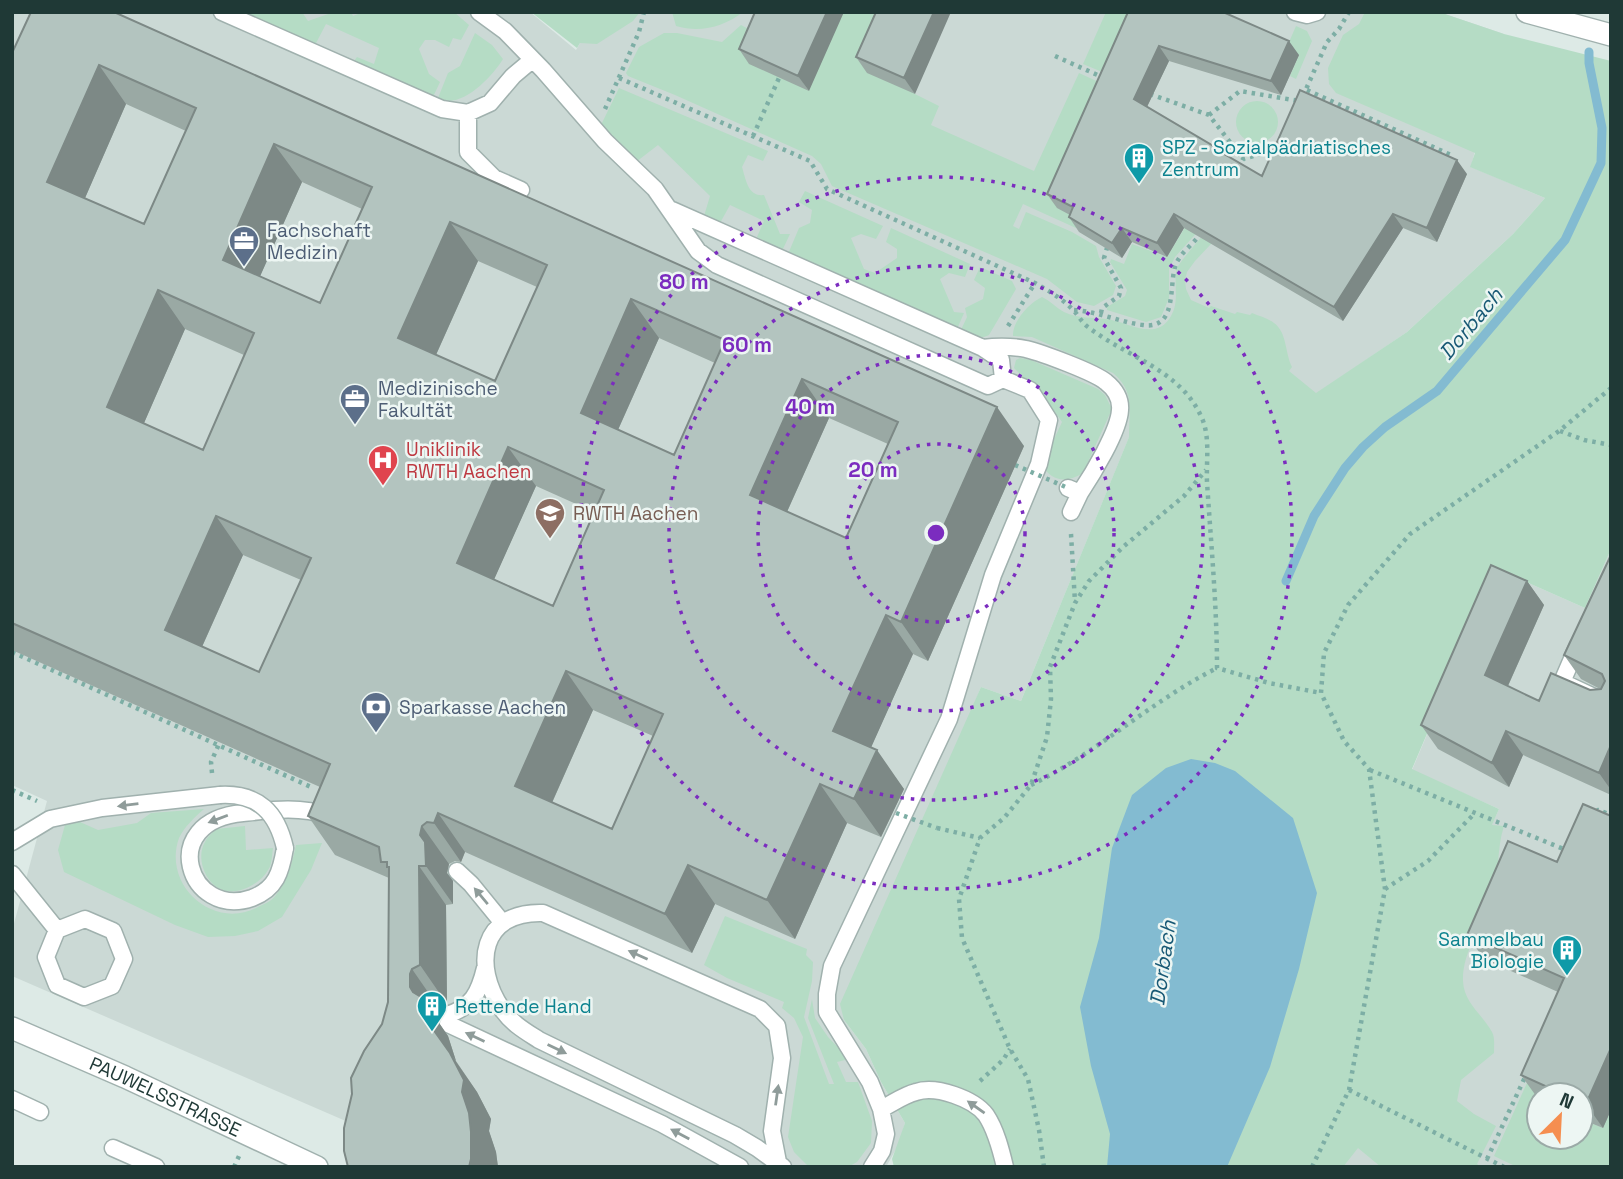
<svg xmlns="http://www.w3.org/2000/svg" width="1623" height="1179" font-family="'Space Grotesk',sans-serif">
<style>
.built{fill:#cbd9d5;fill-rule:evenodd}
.green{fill:#b5dcc5}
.water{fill:#83bbd1}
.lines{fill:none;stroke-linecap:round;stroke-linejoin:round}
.stream{stroke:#83bbd1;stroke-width:9}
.service-casing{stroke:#a0b1ae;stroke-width:19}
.minor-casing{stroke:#a0b1ae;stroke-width:24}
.path{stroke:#7daea5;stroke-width:4.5;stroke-dasharray:3.5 5;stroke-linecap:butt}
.service{stroke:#fff;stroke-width:16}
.minor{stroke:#fff;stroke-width:21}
.service-bridge-casing{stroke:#a0b1ae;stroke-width:19;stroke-linecap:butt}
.path-bridge{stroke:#7daea5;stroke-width:4.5;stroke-dasharray:3.5 5;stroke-linecap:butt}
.service-bridge{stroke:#fff;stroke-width:16}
.wall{fill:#9aa9a4;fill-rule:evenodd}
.shaded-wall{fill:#7d8986}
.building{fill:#b3c4bf;stroke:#7d8986;stroke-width:2;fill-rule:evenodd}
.oneway{fill:#8f9c9a}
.ring{fill:none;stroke:#7b2cbf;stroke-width:3.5;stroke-dasharray:3.5 7}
.labels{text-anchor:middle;stroke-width:5;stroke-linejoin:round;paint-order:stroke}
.culture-label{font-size:19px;fill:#0d838f;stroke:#edf6f3;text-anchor:start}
.service-label{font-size:19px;fill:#4e5e75;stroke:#edf6f3;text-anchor:start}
.health-label{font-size:19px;fill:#be3a42;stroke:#edf6f3;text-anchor:start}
.education-label{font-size:19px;fill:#785e54;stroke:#edf6f3;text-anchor:start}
.street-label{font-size:19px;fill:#1f3936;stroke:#edf6f3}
.water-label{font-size:21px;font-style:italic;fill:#185975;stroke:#edf6f3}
.centre{fill:#7b2cbf;stroke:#edf6f3;stroke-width:3.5}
.ring-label{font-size:21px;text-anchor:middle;font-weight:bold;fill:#7b2cbf;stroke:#edf6f3;stroke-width:5;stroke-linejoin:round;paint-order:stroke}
</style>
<rect width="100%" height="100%" fill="#ddeae6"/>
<path class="built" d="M 12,12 L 530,12 L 576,50 L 598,12 L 1439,12 L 1504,34 L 1471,167 L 1545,198 L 1513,234 L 1407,332 L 1316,394 L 1164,352 L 1021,701 L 981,687 L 844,1020 L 866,1049 L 881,1082 L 905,1123 L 899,1144 L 886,1167 L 371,1167 L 378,1135 L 12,976 L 12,931 L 47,801 L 12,785 Z
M 1611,549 L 1611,1167 L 1335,1167 L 1499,809 L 1412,770 L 1497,569 L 1585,608 ZM 1539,1095 L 1581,1095 L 1581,1137 L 1539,1137 Z"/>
<path class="green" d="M 243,12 L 302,12 L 308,21 L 334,12 L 351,12 L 353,16 L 363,12 L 454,12 L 469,25 L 461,40 L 453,38 L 449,47 L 435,40 L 425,40 L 419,49 L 429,74 L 440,82 L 433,97 L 354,61 L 357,57 L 374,64 L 379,48 L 326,24 L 315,45 Z
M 531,12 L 640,12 L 633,21 L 597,44 L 580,43 L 577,48 Z
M 672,12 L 743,12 C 724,27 700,33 676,26 Z
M 844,12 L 894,12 L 915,94 L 939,106 L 931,125 L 1034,171 L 1079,73 L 1103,84 L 1076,228 L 1023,204 L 1013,226 L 1019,229 L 1026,212 L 1072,232 L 1096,246 L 1099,257 L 1116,286 L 1113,295 L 1094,306 L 1077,302 L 1047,279 L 832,186 L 821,164 L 812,156 L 675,95 L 628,76 L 626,73 L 639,47 L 664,33 L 677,33 L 722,42 L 741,25 L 762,36 Z
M 1106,12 L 1144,12 L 1107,74 L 1083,64 Z
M 1365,12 L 1439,12 L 1504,34 L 1611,61 L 1611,549 L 1585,608 L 1497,569 L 1412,769 L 1499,809 L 1492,825 L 1504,826 C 1496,850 1500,876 1492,900 C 1482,925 1462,953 1463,981 C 1464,1003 1482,1014 1492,1032 C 1495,1037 1494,1046 1494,1053 L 1461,1080 L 1457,1101 L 1474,1114 L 1496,1126 L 1477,1164 L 1481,1167 L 1381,1167 L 1358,1148 L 1343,1167 L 894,1167 L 892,1159 L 905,1123 L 881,1082 L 866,1049 L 844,1020 L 840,1004 L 981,687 L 1021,701 L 1129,437 C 1129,411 1135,391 1113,373 L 1032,337 L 1013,336 C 1012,322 1029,303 1042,297 C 1051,301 1056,308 1064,312 C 1079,319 1091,317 1106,319 C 1127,321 1156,343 1171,316 C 1180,301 1173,284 1177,268 C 1180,261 1208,230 1215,221 L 1211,244 L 1195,261 L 1187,272 L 1185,280 L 1186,289 L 1191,300 L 1209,308 L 1211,306 L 1235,314 L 1237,312 L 1250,315 L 1252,313 C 1259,316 1268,318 1274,323 C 1287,332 1285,353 1292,367 L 1289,371 L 1316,393 L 1407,332 L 1513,234 L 1545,198 L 1470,167 L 1475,153 L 1336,93 L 1329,84 L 1328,68 L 1343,35 L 1359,24 Z
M 1296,26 L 1307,31 L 1312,41 L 1296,79 L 1290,76 L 1299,55 L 1286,49 Z
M 475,33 L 492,45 L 503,59 C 492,77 460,111 438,98 L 448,73 L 460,66 Z
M 619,88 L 768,151 L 763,161 L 748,155 L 742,167 C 746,180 748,197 764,195 L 780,234 L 790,234 L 782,251 L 757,237 L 764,221 L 730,205 L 720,223 L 704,216 L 710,196 L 658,145 L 636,162 L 601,125 Z
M1236 122a21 21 0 1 1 42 0a21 21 0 1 1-42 0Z
M 1225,161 L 1201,228 L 1175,257 L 1169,269 L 1169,298 L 1161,317 L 1146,322 L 1107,310 L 1107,307 L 1125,296 L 1127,290 L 1110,262 L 1111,259 L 1124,264 L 1132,244 L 1167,257 Z
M 805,191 L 883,226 L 876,239 L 861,234 L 851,238 L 864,269 L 875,273 L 897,258 L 897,249 L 886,242 L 891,228 L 970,264 L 965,277 L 949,273 L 940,279 L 954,312 L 964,313 L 957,329 L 788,254 L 799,228 L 810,223 L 812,210 L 799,202 Z
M 980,267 L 1012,281 L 1016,289 L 989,335 C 980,340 969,336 960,332 L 967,317 L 965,308 L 983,299 L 985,288 L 974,280 Z
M 1020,358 L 1031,360 L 1098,389 L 1105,395 L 1112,409 L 1083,473 C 1067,483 1052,482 1042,465 L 1062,422 L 1050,405 L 1014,368 L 1016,360 Z
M 204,809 C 195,817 184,827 179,838 C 162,886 214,931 258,907 C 264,904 272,901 276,895 C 288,880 292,863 296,845 L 322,843 L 311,870 L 282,917 L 258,931 L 235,936 L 208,937 L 175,925 L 64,872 L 58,850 L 65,825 L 80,822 L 98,830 L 137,823 L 151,813 Z
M 245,826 L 246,850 L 273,848 C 272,855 272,865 268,870 C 261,883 241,894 226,891 C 206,887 195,858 205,842 C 207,837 212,833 216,829 Z
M 725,916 L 807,949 L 806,955 L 813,962 L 812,981 L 804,1017 L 829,1084 L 834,1084 L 808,1018 L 812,999 L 815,1018 L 828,1037 L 849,1059 L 837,1062 L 846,1082 L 858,1082 L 872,1121 L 871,1143 L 857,1162 L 848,1167 L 809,1167 L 794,1152 L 788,1137 L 803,1037 L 794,1018 L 782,1008 L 784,1002 L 727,978 L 704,965 Z
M 1544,1045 L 1538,1099 L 1539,1137 L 1581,1137 L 1581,1119 L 1603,1128 L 1611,1110 L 1611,1167 L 1517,1167 L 1494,1156 Z"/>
<path class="water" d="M 1191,759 L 1215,763 L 1235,771 L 1293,818 L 1317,893 L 1299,969 L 1270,1067 L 1227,1167 L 1107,1167 L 1110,1134 L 1091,1066 L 1080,1007 L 1099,938 L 1112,848 L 1132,795 L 1166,768 Z"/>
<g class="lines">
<path class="stream" d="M 1286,581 L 1314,516 L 1345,468 L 1363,447 L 1385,427 L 1437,391 L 1565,240 L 1601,163 L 1602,128 L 1589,63 L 1589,52"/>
<g class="service-casing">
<path id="service" d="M 222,12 L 442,109 L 468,113 L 490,103 L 513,76 L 532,60
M 479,12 L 505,31 L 543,70 L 605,141 L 655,189 L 698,251 L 717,265 L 988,386 L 1003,379 L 1030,390 L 1049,420 L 1039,464 L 993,575 L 949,719 L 832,966 L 827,994 L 827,1012 L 870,1082 L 881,1109 L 886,1134 L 882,1151 L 872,1167
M 1295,12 L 1307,15 L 1317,12
M 468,113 L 468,152 L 494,178 L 521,190
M 672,210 L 983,348 L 1001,360 L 1003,379
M 983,348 C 997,346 1011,346 1026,349 C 1042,353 1094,372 1106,382 C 1115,389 1121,399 1120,410 C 1119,431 1092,475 1080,493 L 1068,488
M 1071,512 L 1080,493
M 1578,645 L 1562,682 L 1611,705
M 12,842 L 50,819 L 102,808 L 220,795
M 285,848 C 281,872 276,889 252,898 C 189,920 155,821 243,813 C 271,810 301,806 328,816
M 457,871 L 471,884 L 502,922
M 12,874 L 57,930
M 85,919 L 113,931 L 124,959 L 112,986 L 84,997 L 57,985 L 46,957 L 57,930 Z
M 447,1015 C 472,1007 479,993 485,968
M 448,1024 L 662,1124 L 740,1167
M 12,1099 L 40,1112
M 881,1109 C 893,1103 904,1095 916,1092 C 936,1085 974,1099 986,1115 C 996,1130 1001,1150 1005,1167
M 113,1148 L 156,1167
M 778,1162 L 772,1131 L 782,1058 L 777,1026 L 760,1009 L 543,913 C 481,911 472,965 502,1009 C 511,1023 525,1031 539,1040 L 735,1135 L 757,1148 L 783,1167"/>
</g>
<g class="minor-casing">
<g id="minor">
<path d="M 1527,12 L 1611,35"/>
<path id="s1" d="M 12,1028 L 125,1077 L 317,1167"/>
</g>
</g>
<path class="path" d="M 1055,56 L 1102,77
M 619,78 L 810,161 L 827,189 L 1035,283 C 1049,291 1063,299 1074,311 C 1079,316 1082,323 1088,327 C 1125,356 1178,369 1200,414 C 1211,435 1206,459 1207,482 C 1211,544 1217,606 1217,668 L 1269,683 L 1321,693
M 1307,90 L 1451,155
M 1150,94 L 1209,115 L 1243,159
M 1303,96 L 1327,42 L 1339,29 L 1349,12
M 605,109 L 639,32 L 644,12
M 1209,115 L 1240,91 L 1299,101
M 753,136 L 779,78
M 1239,168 L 1243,159 L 1275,150
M 1074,310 C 1100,312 1119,322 1143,325 C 1177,330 1169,287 1175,267 C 1179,253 1193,245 1201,233
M 1101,313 L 1102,308 L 1119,296 L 1121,288 L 1104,258 L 1107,248
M 1008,326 L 1035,283
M 1560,431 L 1584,440 L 1611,445
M 1071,534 L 1075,602
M 12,652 L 311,787
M 1370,770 L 1566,850
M 212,773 L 211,762 L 219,744
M 1031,785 C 1097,753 1151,701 1217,668
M 12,790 L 37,801
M 1597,813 L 1598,810 L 1611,815
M 937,828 L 980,838
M 1385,889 L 1428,861 L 1474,814
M 980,1081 L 1003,1060 L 1010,1049
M 1349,1090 L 1504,1167
M 1487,1159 L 1526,1075
M 234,1167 L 239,1156
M 1044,1167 L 1039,1130 L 1028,1079 L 1010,1049 L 962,938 L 959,899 L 980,838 L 1004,818 L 1031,785 L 1047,737 L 1051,699 L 1050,667 L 1075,603 L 1089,581 L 1123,547 L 1184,496 L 1206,470
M 1312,1167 L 1349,1090 L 1385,889 L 1369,769 L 1344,741 L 1321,693 L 1324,653 L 1348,605 L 1410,534 L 1559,431 L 1611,388"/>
<use href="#service" class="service"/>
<use href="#minor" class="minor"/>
<g class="service-bridge-casing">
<path id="service-bridge" d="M 220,795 C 259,793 277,813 285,848"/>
</g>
<path class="path-bridge" d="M 1015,465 L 1068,488
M 896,813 L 937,828"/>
<use href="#service-bridge" class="service-bridge"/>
</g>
<path class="wall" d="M 31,12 L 1024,446 L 928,661 L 913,654 L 871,747 L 904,789 L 881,837 L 847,823 L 795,939 L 715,904 L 692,953 L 465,852 L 461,862 L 455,861 L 449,864 L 447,873 L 453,881 L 453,904 L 446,905 L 447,1004 L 439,1008 L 437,1013 L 437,1020 L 448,1036 L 456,1061 L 477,1092 L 491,1119 L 489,1131 L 496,1152 L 498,1167 L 348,1167 L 388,1002 L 389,878 L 335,855 L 308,816 L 320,787 L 12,650 L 12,53 ZM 126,104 L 186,131 L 144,224 L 85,198 ZM 302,182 L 362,209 L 320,303 L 260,276 ZM 478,261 L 537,287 L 495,381 L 436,355 ZM 185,329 L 244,355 L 203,450 L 144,423 ZM 659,338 L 715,363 L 674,455 L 618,430 ZM 829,418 L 888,444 L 846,538 L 787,512 ZM 536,486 L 594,512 L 553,606 L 494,579 ZM 243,555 L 301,580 L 259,672 L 202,647 ZM 593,710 L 653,736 L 612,829 L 552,803 Z
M 755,12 L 809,91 L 749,64 L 739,49 Z
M 876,12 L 915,94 L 867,73 L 856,57 Z
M 1128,12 L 1299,55 L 1281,95 L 1169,61 L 1147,107 L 1215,147 L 1217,150 L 1262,176 L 1467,174 L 1437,242 L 1403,228 L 1343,321 L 1184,228 L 1167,257 L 1132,242 L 1122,258 L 1079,232 L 1069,217 L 1070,215 L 1057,208 L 1047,194 Z
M 1611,555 L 1611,795 L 1523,755 L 1509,787 L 1438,749 L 1421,725 L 1527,581 L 1544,605 L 1508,686 L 1539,701 L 1600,689 L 1581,679 L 1564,655 Z
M 1611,816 L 1611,1110 L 1603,1128 L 1581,1119 L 1581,1095 L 1539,1095 L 1539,1100 L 1521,1075 L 1558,992 L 1484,959 L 1467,935 L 1557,862 Z"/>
<path class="shaded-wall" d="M 827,12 L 844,12 L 809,91 L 798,76 Z
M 934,12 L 951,12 L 915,94 L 904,78 Z
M 1289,41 L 1299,55 L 1281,95 L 1271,81 Z
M 1159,46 L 1169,61 L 1144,113 L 1134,99 Z
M 99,65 L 126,104 L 75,221 L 47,182 Z
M 274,144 L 302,182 L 250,299 L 223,260 Z
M 1457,160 L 1467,174 L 1437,242 L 1427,228 Z
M 1174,214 L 1184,228 L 1167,257 L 1157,243 Z
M 1393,214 L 1403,228 L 1343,321 L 1334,307 Z
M 450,222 L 478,261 L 426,377 L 398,338 Z
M 1122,228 L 1132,242 L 1122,258 L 1112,243 Z
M 158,290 L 185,329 L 134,446 L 107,407 Z
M 631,299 L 659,338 L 608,452 L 581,413 Z
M 802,379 L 829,418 L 777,534 L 750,495 Z
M 997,407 L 1024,446 L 928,661 L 901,622 Z
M 508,447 L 536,486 L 484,602 L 457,563 Z
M 216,516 L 243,555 L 192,669 L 165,630 Z
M 1527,581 L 1544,605 L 1502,699 L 1485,675 Z
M 886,615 L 913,654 L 861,770 L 833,731 Z
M 566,671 L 593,710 L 542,825 L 515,786 Z
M 1506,731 L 1523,755 L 1509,787 L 1492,763 Z
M 1611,745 L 1611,790 L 1599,773 Z
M 877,750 L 904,789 L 881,837 L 854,799 Z
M 820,784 L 847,823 L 795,939 L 767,900 Z
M 438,813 L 465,852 L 461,862 L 434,823 Z
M 422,826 L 449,864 L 447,873 L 453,881 L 453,904 L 426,866 L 420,835 Z
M 688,865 L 715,904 L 692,953 L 665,914 Z
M 419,866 L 446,905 L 447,1004 L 420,965 Z
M 412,969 L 439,1008 L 437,1013 L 437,1020 L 448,1036 L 456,1061 L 428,1022 L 413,992 L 410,987 L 410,974 Z
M 1611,1048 L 1611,1110 L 1603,1128 L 1586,1104 Z
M 450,1053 L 477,1092 L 491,1119 L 489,1131 L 496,1152 L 498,1167 L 469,1167 L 462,1092 Z"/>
<path class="building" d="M 31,12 L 114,12 L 997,407 L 901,622 L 886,615 L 833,731 L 877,750 L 854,799 L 820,784 L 767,900 L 688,865 L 665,914 L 438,813 L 434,823 L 427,822 L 422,826 L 420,835 L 425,842 L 426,866 L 419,866 L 420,965 L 412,969 L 410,974 L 410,987 L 413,992 L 421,997 L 428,1022 L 450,1053 L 464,1080 L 462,1092 L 469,1113 L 471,1132 L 471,1159 L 469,1167 L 348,1167 L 344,1151 L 344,1128 L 352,1094 L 351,1078 L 364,1051 L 382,1024 L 388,1002 L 389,867 L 387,867 L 387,862 L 381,862 L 379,847 L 308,816 L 330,764 L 12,623 L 12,53 ZM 99,65 L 196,108 L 144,224 L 47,182 ZM 274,144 L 372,187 L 320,303 L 223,260 ZM 450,222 L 547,265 L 495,381 L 398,338 ZM 158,290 L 254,333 L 203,450 L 107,407 ZM 631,299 L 725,340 L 674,455 L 581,413 ZM 802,379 L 898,422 L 846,538 L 750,495 ZM 508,447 L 604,490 L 553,606 L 457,563 ZM 216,516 L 311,558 L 259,672 L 165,630 ZM 566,671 L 663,714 L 612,829 L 515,786 Z
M 755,12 L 827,12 L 798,76 L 739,49 Z
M 876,12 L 934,12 L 904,78 L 856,57 Z
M 1128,12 L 1223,12 L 1289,41 L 1271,81 L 1159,46 L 1134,99 L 1215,147 L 1214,148 L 1262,176 L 1300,90 L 1457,160 L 1427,228 L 1393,214 L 1334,307 L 1174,214 L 1157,243 L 1122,228 L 1112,243 L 1069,217 L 1073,207 L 1047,194 Z
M 1611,555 L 1611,745 L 1599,773 L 1506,731 L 1492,763 L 1421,725 L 1491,565 L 1527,581 L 1485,675 L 1539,701 L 1551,673 L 1590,690 L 1601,689 L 1605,681 L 1602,674 L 1564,655 Z
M 1583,804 L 1611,816 L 1611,1048 L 1586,1104 L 1581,1102 L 1581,1095 L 1565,1095 L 1521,1075 L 1564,978 L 1467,935 L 1508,841 L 1557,862 Z"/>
<defs><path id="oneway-solid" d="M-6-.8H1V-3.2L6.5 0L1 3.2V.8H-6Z" transform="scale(1.75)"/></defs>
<g class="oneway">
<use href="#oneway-solid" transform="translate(128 805) rotate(173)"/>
<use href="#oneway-solid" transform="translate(218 819) rotate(159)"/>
<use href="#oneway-solid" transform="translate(481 896) rotate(-130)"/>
<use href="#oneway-solid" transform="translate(638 955) rotate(-156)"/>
<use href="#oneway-solid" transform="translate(475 1037) rotate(-155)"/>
<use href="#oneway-solid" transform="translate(557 1049) rotate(26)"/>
<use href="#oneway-solid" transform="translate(777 1095) rotate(-82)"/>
<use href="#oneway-solid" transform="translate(976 1107) rotate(-145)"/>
<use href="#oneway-solid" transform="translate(680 1134) rotate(-152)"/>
</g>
<g class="ring">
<circle cx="936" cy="533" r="89"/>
<circle cx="936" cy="533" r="178"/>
<circle cx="936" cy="533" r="267"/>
<circle cx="936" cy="533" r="356"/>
</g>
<defs>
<g id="building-pin" transform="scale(1.575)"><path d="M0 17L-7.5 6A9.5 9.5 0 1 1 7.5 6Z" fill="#0f9aa8" stroke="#edf6f3"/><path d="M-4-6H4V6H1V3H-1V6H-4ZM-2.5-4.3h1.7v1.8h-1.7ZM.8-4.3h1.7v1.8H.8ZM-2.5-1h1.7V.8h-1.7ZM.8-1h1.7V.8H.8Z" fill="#fff"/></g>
<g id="office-pin" transform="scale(1.575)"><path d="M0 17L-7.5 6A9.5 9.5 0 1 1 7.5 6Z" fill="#5c6f8a" stroke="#edf6f3"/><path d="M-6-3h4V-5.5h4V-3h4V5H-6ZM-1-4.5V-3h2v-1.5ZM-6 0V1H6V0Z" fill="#fff"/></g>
<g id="hospital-pin" transform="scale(1.575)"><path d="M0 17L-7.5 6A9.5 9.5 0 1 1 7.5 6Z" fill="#e0444e" stroke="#edf6f3"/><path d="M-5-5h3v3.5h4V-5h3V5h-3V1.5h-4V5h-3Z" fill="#fff"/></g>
<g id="university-pin" transform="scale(1.575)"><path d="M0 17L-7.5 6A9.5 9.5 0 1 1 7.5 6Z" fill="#8d6e63" stroke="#edf6f3"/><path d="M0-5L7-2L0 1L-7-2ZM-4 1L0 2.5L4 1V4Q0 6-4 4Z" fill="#fff"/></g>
<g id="bank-pin" transform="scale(1.575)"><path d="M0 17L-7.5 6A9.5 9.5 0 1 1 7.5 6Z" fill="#5c6f8a" stroke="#edf6f3"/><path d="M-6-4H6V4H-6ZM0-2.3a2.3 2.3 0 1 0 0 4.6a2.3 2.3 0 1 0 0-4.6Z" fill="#fff"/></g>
</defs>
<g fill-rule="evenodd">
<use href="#building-pin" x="1139" y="158"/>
<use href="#office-pin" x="244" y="241"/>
<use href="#office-pin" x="355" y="399"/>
<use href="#hospital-pin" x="383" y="460"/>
<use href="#university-pin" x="550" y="513"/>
<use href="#bank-pin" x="376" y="707"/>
<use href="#building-pin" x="1567" y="950"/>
<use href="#building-pin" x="432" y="1006"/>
</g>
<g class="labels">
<g class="culture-label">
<text x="1162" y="154">SPZ - Sozialpädriatisches<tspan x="1162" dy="22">Zentrum</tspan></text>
<text x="1544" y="946" text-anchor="end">Sammelbau<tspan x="1544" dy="22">Biologie</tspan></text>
<text x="455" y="1013">Rettende Hand</text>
</g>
<g class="service-label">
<text x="267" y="237">Fachschaft<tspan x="267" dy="22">Medizin</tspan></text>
<text x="378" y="395">Medizinische<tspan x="378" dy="22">Fakultät</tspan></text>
<text x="399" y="714">Sparkasse Aachen</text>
</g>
<g class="health-label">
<text x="406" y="456">Uniklinik<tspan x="406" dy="22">RWTH Aachen</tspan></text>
</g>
<g class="education-label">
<text x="573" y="520">RWTH Aachen</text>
</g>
<g class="street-label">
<text dy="7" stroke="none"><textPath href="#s1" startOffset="168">PAUWELSSTRASSE</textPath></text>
</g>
<g class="water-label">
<text transform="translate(1471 324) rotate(-50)" y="7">Dorbach</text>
<text transform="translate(1163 963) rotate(-82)" y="7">Dorbach</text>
</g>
</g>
<circle cx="936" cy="533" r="10" class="centre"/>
<g class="ring-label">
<text x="684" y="289">80 m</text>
<text x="747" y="352">60 m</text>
<text x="810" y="414">40 m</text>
<text x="873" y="477">20 m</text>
</g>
<rect width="1623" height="1179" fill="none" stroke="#1f3936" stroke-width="28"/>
<g transform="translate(1560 1116) rotate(24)"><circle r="33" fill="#edf6f3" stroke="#9baaa7" stroke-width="2"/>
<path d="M0-5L12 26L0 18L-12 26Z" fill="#f58e50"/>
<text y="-10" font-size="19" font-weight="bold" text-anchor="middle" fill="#1f3936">N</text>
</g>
</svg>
